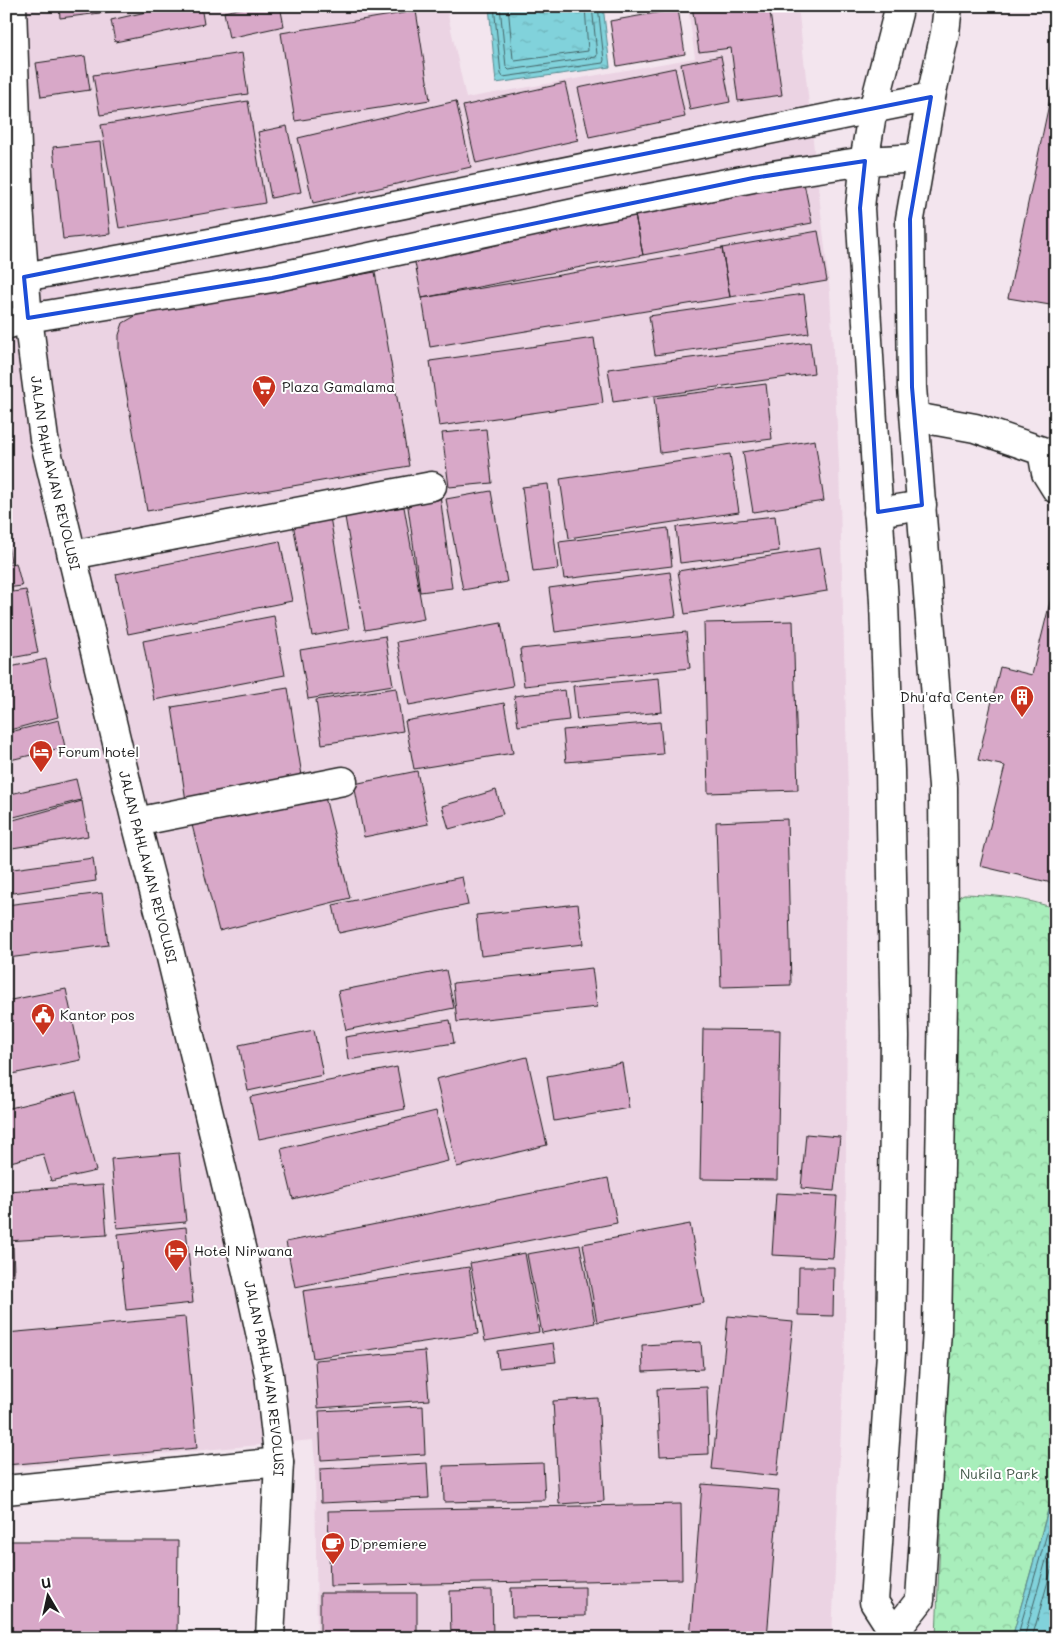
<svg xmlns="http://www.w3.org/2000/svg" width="1062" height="1644" font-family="Mali,sans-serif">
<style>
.built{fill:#ebd3e3}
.park{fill:url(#park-crowns);stroke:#62856c}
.water{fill:url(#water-ripples);stroke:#59898f}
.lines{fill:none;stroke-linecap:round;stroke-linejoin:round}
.shore{stroke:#446568;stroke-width:1}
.building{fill:#d8a8c8;stroke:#1c1c1c}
.minor-casing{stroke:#1c1c1c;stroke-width:31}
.minor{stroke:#fff;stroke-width:28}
.marked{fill:none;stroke:#1d4ed8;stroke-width:4;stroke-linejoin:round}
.labels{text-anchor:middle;stroke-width:4;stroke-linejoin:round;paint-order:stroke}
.poi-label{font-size:14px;fill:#1c1c1c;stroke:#fff;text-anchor:start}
.street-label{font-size:14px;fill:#1c1c1c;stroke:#fff}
.park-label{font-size:14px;fill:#465b4c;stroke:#fff}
</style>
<defs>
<pattern id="park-crowns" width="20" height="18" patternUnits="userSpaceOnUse" patternTransform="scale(1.25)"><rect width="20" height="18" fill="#a8eebb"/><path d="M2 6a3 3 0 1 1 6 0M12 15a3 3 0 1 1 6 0" fill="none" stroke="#90cca0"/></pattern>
<pattern id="water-ripples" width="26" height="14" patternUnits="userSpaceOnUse" patternTransform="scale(1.25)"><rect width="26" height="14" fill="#81d2db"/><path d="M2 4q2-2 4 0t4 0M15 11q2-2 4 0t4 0" fill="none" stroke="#6fb4bb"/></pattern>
</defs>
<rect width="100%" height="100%" fill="#f3e5ee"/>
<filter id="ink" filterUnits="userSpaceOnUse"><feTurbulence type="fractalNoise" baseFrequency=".02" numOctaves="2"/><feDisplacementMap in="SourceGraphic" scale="10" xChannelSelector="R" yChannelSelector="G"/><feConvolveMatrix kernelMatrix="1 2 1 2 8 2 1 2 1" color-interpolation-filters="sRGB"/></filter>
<g filter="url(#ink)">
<path class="built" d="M 6,6 L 446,6 L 466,98 L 695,58 L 688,6 L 798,6 L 830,293 L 839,465 L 848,795 L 845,1335 L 832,1638 L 317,1638 L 315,1462 L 313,1440 L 6,1468 Z"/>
<path class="park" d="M 964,894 C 994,895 1028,898 1056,909 L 1056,1481 L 1012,1638 L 936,1638 L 951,1268 L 956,902 L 960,896 Z"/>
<path class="water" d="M 489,6 L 603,6 L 610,67 L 496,83 Z
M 1056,1481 L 1056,1638 L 1012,1638 L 1052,1497 Z"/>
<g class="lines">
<path class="shore" d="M 494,6 L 501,74 L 503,77 L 603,63 L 604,60 L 598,6
M 500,6 L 506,67 L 509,70 L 596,57 L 597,55 L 592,6
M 508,6 L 513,59 L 515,61 L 588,51 L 585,6
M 1017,1638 L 1056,1502
M 1024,1638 L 1056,1525
M 1032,1638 L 1056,1553"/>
</g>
<path class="building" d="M 59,6 L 123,6 L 124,10 L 60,18 Z
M 172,6 L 201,6 L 204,24 L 115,42 L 111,20 Z
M 252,6 L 280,6 L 284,26 L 229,38 L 224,12 Z
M 692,6 L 769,6 L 782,95 L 738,101 L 731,48 L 699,52 Z
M 678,9 L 685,54 L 617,66 L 610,21 Z
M 416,11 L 430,100 L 295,121 L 281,33 Z
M 242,53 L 248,94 L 100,115 L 93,75 Z
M 85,56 L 90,90 L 41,97 L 36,63 Z
M 721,56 L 730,102 L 690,110 L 681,64 Z
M 675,68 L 685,117 L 589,137 L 578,88 Z
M 1056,71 L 1056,306 L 1008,298 Z
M 565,83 L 578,140 L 476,163 L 463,106 Z
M 248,101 L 265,203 L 119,228 L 101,125 Z
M 456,101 L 471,167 L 313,203 L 298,138 Z
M 287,126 L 301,192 L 271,198 L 258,132 Z
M 100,142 L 110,234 L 63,239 L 53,147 Z
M 803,178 L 812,223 L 643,255 L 634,210 Z
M 634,210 L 643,255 L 422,298 L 413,253 Z
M 818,231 L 827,281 L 730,297 L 722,248 Z
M 722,248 L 730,297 L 430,347 L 422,298 Z
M 375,272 L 409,466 L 147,511 L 119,350 L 119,335 L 123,323 L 137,315 L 153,311 Z
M 804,294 L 809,333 L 655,355 L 649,316 Z
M 594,338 L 603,403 L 439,426 L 430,361 Z
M 810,342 L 814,373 L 613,402 L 608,369 Z
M 766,384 L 772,439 L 660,453 L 654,398 Z
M 486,429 L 492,483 L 449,487 L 442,433 Z
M 815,440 L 824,501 L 753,512 L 743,452 Z
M 730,454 L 739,512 L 569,538 L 560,479 Z
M 548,484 L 558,569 L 533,572 L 522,487 Z
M 491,491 L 507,582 L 463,590 L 446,499 Z
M 440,495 L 452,588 L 420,592 L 407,500 Z
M 404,507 L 424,619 L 365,630 L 345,517 Z
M 775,516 L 779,551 L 680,563 L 676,527 Z
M 330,517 L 349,629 L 312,636 L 293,523 Z
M 668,528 L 672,566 L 564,579 L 559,542 Z
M 6,534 L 11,561 L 6,562 Z
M 280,541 L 292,601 L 128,634 L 116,574 Z
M 820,548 L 827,591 L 685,614 L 678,571 Z
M 16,563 L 22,586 L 6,588 L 6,565 Z
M 670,572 L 676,616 L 555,632 L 549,588 Z
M 1056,578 L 1056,884 L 980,866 L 1005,766 L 978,760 L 1000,667 L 1032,675 Z
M 26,590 L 38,653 L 6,659 L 6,593 Z
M 274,616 L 285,675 L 154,700 L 143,641 Z
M 793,621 L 798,790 L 708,793 L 704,623 Z
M 501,623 L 513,686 L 409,705 L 397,642 Z
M 686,632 L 690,668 L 524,686 L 520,649 Z
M 385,636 L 393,685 L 308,699 L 300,650 Z
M 46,659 L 58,717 L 6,731 L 6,668 Z
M 659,678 L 662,712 L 577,720 L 573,686 Z
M 288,688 L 303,782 L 186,801 L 172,707 Z
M 396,688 L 403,731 L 322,744 L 316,700 Z
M 565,690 L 569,720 L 518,726 L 514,696 Z
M 504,703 L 513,753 L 414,769 L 405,721 Z
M 59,720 L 65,747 L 6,761 L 6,733 Z
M 660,722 L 663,754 L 566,762 L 563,730 Z
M 417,771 L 428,824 L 364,837 L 354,784 Z
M 76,779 L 81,800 L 6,819 L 6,795 Z
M 496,790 L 503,814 L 449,829 L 442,806 Z
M 324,793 L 350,898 L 219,931 L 192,825 Z
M 82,801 L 88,836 L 6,849 L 6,822 Z
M 787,819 L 791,985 L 721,987 L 716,822 Z
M 93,858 L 96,881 L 6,894 L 6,870 Z
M 462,877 L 468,905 L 339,933 L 333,905 Z
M 102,893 L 108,945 L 8,958 L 6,941 L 6,905 Z
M 578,904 L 583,944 L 481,956 L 476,915 Z
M 592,968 L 597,1007 L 457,1022 L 453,983 Z
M 446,970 L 454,1008 L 346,1030 L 338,991 Z
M 66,989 L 81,1060 L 7,1075 L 6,1001 Z
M 450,1020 L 454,1043 L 348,1060 L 345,1037 Z
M 703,1029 L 780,1030 L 777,1180 L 700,1179 Z
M 314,1030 L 323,1075 L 248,1091 L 239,1045 Z
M 527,1057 L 547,1145 L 457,1167 L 436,1079 Z
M 622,1063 L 629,1108 L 554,1121 L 547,1076 Z
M 397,1067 L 405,1109 L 259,1139 L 250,1097 Z
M 76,1092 L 96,1171 L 51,1181 L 43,1154 L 6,1163 L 6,1109 Z
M 436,1111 L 448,1161 L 293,1199 L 281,1149 Z
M 806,1134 L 840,1137 L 834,1191 L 801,1188 Z
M 179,1153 L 186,1222 L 117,1228 L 111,1159 Z
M 608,1178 L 617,1223 L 295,1287 L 286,1242 Z
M 103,1185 L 107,1235 L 6,1241 L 6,1191 Z
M 776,1193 L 837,1196 L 833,1258 L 772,1255 Z
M 690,1224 L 704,1303 L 597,1322 L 583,1244 Z
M 186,1227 L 193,1303 L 126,1310 L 118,1234 Z
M 580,1245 L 595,1323 L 542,1333 L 527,1254 Z
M 13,1247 L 14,1275 L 6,1275 L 6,1248 Z
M 525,1253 L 539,1332 L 485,1341 L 470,1263 Z
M 469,1267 L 478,1334 L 313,1358 L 303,1291 Z
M 799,1267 L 834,1267 L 833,1316 L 798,1315 Z
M 728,1316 L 793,1322 L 777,1476 L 712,1469 Z
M 185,1317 L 197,1448 L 6,1465 L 6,1333 Z
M 701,1342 L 703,1369 L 643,1372 L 642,1345 Z
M 553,1343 L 556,1362 L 499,1368 L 497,1351 Z
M 425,1351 L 429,1400 L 318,1408 L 315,1360 Z
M 707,1387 L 709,1454 L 660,1456 L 657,1389 Z
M 598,1398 L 604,1501 L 559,1504 L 553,1401 Z
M 423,1406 L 425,1454 L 321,1460 L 319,1411 Z
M 427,1463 L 429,1498 L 321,1503 L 320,1469 Z
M 543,1463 L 545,1500 L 444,1502 L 443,1466 Z
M 702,1484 L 779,1490 L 767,1638 L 690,1638 Z
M 681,1504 L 682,1579 L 330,1586 L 328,1511 Z
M 6,1541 L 178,1541 L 177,1638 L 6,1638 Z
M 585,1587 L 585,1616 L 512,1617 L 511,1588 Z
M 492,1590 L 493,1638 L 451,1638 L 450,1591 Z
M 320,1593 L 417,1593 L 417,1638 L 320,1638 Z"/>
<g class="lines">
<g class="minor-casing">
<g id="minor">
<path id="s1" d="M 12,6 L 19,205 L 23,260 L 28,318 L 44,439 L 136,822 L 168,945 L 247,1272 L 269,1374 L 279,1462 L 270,1638"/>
<path d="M 8,278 L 24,277 L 237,238 L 931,97"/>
<path d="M 6,325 L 28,318 L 272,278 L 593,209 L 753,178 L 865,161 L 920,158"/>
<path d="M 915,417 L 975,428 L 1042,451 L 1046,473 L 1056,489"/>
<path d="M 878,512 L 922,505"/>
<path d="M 72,555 L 432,486"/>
<path d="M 136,822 L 343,781"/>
<path d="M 6,1490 L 279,1462"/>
<path d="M 894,1633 L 874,1602 L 891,1353 L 895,1037 L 890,770 L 884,602 L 860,208 L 866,150 L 872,114 L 898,13 L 898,6"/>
<path d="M 893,1638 L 894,1633 L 920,1600 L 937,1330 L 944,946 L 943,787 L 912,387 L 910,219 L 931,97 L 945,33 L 948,6"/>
</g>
</g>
<use href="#minor" class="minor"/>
</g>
</g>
<path class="marked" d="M 931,97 L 910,219 L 912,387 L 922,505 L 878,512 L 860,208 L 865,161 L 753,178 L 272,278 L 28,318 L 24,277 Z"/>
<defs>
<g id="supermarket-pin" transform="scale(1.25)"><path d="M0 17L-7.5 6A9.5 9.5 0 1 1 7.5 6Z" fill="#c8321e" stroke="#fff"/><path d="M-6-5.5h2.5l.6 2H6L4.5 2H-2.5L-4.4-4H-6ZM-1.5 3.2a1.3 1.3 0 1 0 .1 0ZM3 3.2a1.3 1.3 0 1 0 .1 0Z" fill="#fff"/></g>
<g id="building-pin" transform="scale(1.25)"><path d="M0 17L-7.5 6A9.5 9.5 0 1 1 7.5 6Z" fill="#c8321e" stroke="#fff"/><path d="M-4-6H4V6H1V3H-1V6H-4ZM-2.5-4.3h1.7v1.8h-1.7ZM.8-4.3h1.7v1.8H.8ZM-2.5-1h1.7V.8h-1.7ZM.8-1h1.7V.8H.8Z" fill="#fff"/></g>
<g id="hotel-pin" transform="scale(1.25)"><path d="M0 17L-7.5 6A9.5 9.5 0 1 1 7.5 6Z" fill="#c8321e" stroke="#fff"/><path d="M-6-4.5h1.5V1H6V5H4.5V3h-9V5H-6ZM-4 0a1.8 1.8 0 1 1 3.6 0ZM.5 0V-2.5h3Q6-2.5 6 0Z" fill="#fff"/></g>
<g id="civic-pin" transform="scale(1.25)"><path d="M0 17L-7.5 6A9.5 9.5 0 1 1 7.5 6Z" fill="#c8321e" stroke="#fff"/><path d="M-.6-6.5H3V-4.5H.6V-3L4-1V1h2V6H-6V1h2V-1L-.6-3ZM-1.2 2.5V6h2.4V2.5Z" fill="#fff"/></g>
<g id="cafe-pin" transform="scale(1.25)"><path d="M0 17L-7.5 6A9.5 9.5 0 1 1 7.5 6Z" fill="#c8321e" stroke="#fff"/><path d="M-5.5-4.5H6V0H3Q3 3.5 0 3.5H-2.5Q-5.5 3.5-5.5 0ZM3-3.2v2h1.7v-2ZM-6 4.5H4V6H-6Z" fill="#fff"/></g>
</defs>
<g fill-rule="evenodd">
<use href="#supermarket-pin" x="264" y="387"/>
<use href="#building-pin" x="1022" y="697"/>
<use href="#hotel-pin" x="41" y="752"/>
<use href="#civic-pin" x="43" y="1015"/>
<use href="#hotel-pin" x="176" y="1251"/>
<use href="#cafe-pin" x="333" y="1544"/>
</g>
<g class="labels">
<g class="poi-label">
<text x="282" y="392">Plaza Gamalama</text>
<text x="1004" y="702" text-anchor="end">Dhu'afa Center</text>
<text x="58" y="757">Forum hotel</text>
<text x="60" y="1020">Kantor pos</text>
<text x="194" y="1256">Hotel Nirwana</text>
<text x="350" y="1549">D'premiere</text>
</g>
<g class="street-label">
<text dy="5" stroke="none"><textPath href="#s1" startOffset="470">JALAN PAHLAWAN REVOLUSI</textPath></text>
<text dy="5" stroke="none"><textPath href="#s1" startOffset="875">JALAN PAHLAWAN REVOLUSI</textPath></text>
<text dy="5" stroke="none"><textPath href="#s1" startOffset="1400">JALAN PAHLAWAN REVOLUSI</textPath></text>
</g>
<g class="park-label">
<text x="999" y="1479">Nukila Park</text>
</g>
</g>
<rect width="1062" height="1644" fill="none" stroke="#fff" stroke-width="25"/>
<rect x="12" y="12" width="1037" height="1619" fill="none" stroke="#1c1c1c" stroke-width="2" filter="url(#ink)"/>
<g transform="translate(48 1596) rotate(351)" stroke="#ffffff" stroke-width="4" paint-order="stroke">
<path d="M0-4L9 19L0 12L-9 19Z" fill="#1c1c1c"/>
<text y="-8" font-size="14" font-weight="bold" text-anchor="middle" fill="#1c1c1c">U</text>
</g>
</svg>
